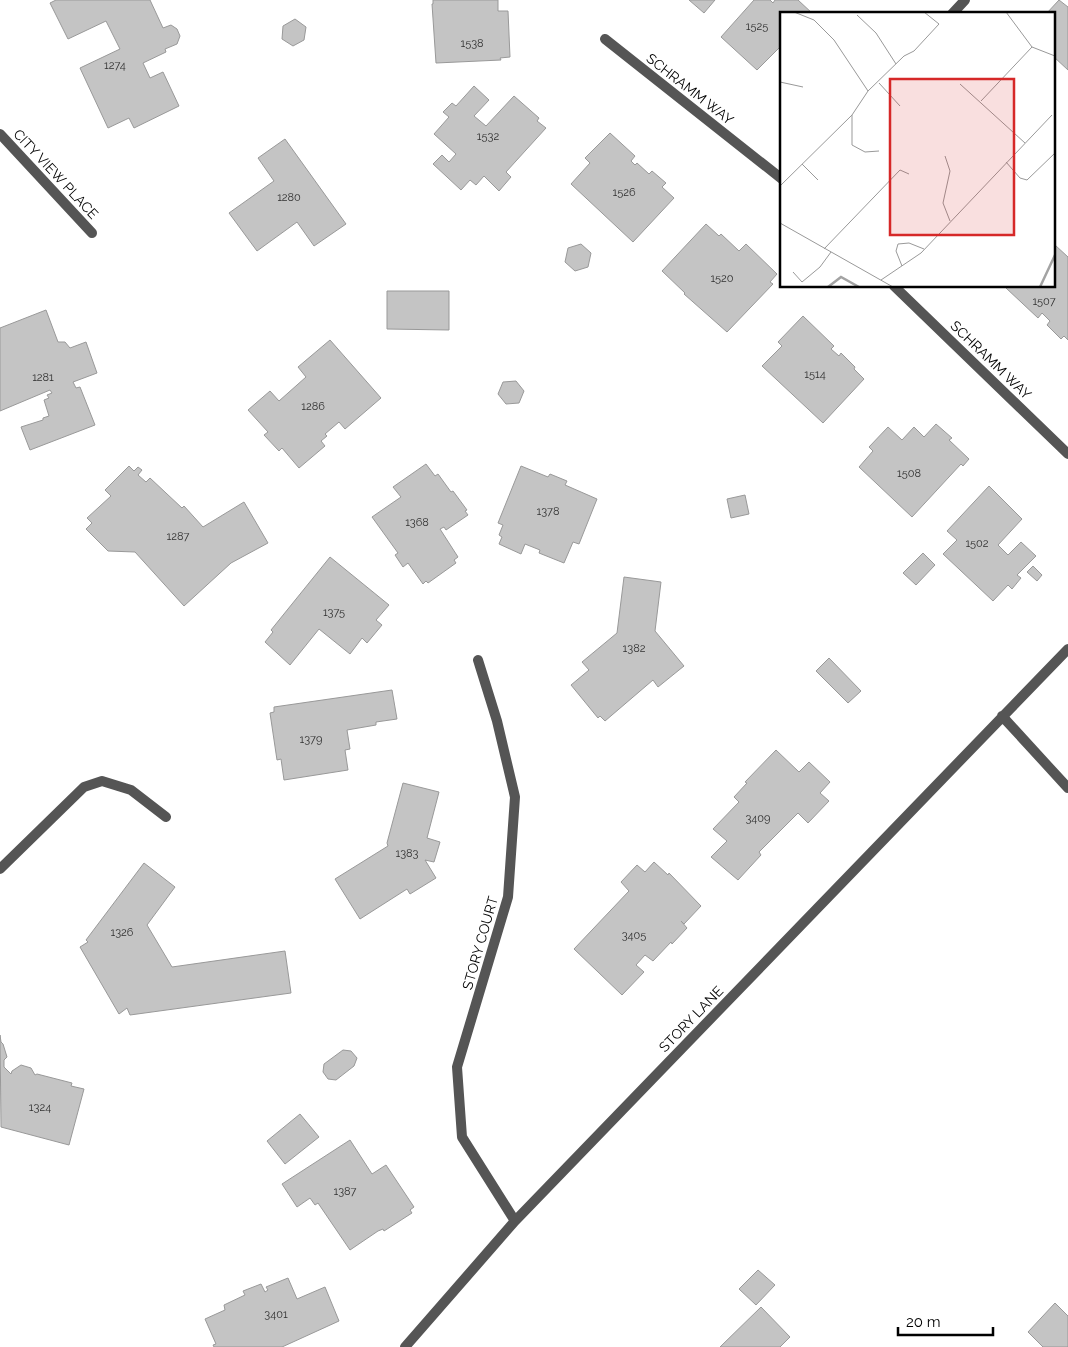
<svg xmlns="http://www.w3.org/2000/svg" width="1068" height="1347" font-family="Raleway,sans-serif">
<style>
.building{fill:#c4c4c4;stroke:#999}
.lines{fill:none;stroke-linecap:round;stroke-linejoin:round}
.lane{stroke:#555;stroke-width:10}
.street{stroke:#555;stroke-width:10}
.labels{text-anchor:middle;stroke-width:4;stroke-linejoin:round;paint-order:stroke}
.number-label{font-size:11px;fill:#313131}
.street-label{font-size:14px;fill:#000;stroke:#fff}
.inset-river{fill:none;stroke:#a3a3a3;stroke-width:2.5}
.inset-road{fill:none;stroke:#999;stroke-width:1}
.view{fill:#d62828;fill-opacity:0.15;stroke:#d62828;stroke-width:2.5}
.inset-edge{fill:none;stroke:#000;stroke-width:2.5}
</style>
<rect width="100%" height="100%" fill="#fff"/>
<path class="building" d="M 56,0 L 150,0 L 163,28 L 171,25 L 177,29 L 180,36 L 177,44 L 165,49 L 166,52 L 143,63 L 150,78 L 163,72 L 179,106 L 134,128 L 129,118 L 108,128 L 80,68 L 120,49 L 106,21 L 68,39 L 50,3 Z
M 433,0 L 498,0 L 498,11 L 508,11 L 510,57 L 500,58 L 501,60 L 436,63 L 432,4 L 433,4 Z
M 689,0 L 715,0 L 704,13 Z
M 754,0 L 770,0 L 773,3 L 775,0 L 798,0 L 813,14 L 782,14 L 782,45 L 757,70 L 721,37 Z
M 1059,0 L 1068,7 L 1068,70 L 1054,57 L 1054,14 L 1046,14 Z
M 295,19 L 306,27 L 304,40 L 293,46 L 282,39 L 283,26 Z
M 474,86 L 489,100 L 474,116 L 486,126 L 514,96 L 539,118 L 537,121 L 546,128 L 506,172 L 511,177 L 499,191 L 484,176 L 476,185 L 470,180 L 461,190 L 433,164 L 442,155 L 449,162 L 456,154 L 434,134 L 449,117 L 443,112 L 452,103 L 456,106 Z
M 610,133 L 635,156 L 631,161 L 635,165 L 637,163 L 649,174 L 652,171 L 666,183 L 662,187 L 674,198 L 633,242 L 571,184 L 590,163 L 585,158 Z
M 285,139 L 346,224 L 314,246 L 297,222 L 257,251 L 229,213 L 274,181 L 258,158 Z
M 706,224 L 719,236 L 721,234 L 739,251 L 746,244 L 777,274 L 770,282 L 773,284 L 727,332 L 684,294 L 685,293 L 662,271 Z
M 581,244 L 591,253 L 588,267 L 575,271 L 565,262 L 568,248 Z
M 1055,245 L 1068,257 L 1068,340 L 1064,336 L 1061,339 L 1047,325 L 1050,321 L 1042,313 L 1038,318 L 1006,288 L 1008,286 L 1054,286 Z
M 387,291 L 449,291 L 449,330 L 387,329 Z
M 46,310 L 58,342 L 65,342 L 70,348 L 86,342 L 97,373 L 73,382 L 76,388 L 80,387 L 95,425 L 30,450 L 21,427 L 43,420 L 43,418 L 49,416 L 44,400 L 49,398 L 47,395 L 52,393 L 50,390 L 0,411 L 0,328 Z
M 803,316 L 834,346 L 831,349 L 839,356 L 841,353 L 855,367 L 854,369 L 864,379 L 823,423 L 762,366 L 782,346 L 778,342 Z
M 330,340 L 381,398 L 345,429 L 339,422 L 325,434 L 327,436 L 321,441 L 325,446 L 299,468 L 282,448 L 279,451 L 264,435 L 268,432 L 248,410 L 270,391 L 279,401 L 306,377 L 298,367 Z
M 516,381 L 524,391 L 519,403 L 506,404 L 498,394 L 503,382 Z
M 936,424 L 952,438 L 949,440 L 969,459 L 963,466 L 961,464 L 912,517 L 859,467 L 873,451 L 869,447 L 888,427 L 902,440 L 914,427 L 924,437 Z
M 426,464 L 435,476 L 438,474 L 451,492 L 453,491 L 467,510 L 465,511 L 468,515 L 446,530 L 444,527 L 440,529 L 458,557 L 454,560 L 456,563 L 428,583 L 426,581 L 423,584 L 408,563 L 403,567 L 395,555 L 398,553 L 372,517 L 401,497 L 393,487 Z
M 129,466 L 134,471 L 138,467 L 142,470 L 138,475 L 146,482 L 150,478 L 182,508 L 184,506 L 203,527 L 244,502 L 268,543 L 231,563 L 184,606 L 135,552 L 108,551 L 86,529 L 92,523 L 87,518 L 111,496 L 105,490 Z
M 521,466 L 548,477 L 550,474 L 567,481 L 565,485 L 597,499 L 579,544 L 573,542 L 564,563 L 539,553 L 540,550 L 525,544 L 521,554 L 499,544 L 502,537 L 499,535 L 503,525 L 498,523 Z
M 989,486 L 1022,519 L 998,545 L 1008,555 L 1021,542 L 1036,556 L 1017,575 L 1021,578 L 1012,589 L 1008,585 L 993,601 L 943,554 L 957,540 L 947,531 Z
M 745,495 L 749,514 L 731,518 L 727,499 Z
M 923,553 L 935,565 L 916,585 L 903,573 Z
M 330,557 L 389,605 L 376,620 L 382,625 L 367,643 L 362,638 L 350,654 L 319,629 L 290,665 L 265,642 L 273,632 L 271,630 Z
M 1033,566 L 1042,575 L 1037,581 L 1027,572 Z
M 624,577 L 661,582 L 655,631 L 684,666 L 658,687 L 653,680 L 605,721 L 600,716 L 598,718 L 571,685 L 589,670 L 582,662 L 617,633 Z
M 829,658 L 861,691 L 848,703 L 816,671 Z
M 392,690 L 397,719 L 376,722 L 376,725 L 347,730 L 350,749 L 345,750 L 348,770 L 284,780 L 281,759 L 277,760 L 270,713 L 274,712 L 274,707 Z
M 776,750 L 799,772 L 809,762 L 830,782 L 820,793 L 829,801 L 808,823 L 798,813 L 759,852 L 761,855 L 738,880 L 711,857 L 727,841 L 713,829 L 739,802 L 734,797 L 747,783 L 745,782 Z
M 403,783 L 439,792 L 427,838 L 440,842 L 434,862 L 425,860 L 436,878 L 410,894 L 407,889 L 360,919 L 335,879 L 388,846 L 387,843 Z
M 654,862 L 668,875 L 669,873 L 701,906 L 684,924 L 681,921 L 687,928 L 672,944 L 671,942 L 653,961 L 645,955 L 636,965 L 644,972 L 622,995 L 574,949 L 629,891 L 621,882 L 637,865 L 645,872 Z
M 144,863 L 175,887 L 147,925 L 172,967 L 285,951 L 291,993 L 130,1015 L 127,1008 L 119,1014 L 80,947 L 88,942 L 86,940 Z
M 0,1035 L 1,1042 L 3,1044 L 7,1057 L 4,1060 L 4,1067 L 11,1074 L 12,1071 L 21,1065 L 31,1068 L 35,1075 L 37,1074 L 72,1083 L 71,1086 L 84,1089 L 69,1145 L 1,1127 Z
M 343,1050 L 351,1051 L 357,1058 L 354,1066 L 336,1080 L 328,1079 L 323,1072 L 324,1064 Z
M 300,1114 L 319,1137 L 285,1164 L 267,1141 Z
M 350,1140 L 372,1174 L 386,1165 L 414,1207 L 410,1210 L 412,1213 L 384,1231 L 383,1229 L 378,1231 L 350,1250 L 318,1203 L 315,1205 L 310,1198 L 297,1207 L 282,1184 Z
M 758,1270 L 775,1285 L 756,1305 L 739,1289 Z
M 288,1278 L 297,1299 L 325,1287 L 339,1321 L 282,1347 L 214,1347 L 213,1345 L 216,1344 L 205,1319 L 225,1310 L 224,1305 L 245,1295 L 243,1291 L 261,1284 L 265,1292 L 268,1290 L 266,1287 Z
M 1055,1303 L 1068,1316 L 1068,1347 L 1043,1347 L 1028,1332 Z
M 761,1307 L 790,1337 L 780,1347 L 720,1347 Z"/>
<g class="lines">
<path class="lane" d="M 0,869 L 84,787 L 102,781 L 131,790 L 166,817"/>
<path class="street" d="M 952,14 L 965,0
M 605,39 L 782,179
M 0,134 L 92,233
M 894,286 L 1068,454
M 478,660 L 497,721 L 515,797 L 508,897 L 457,1067 L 462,1137 L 515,1221
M 1002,716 L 1068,788
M 405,1347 L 515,1221 L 1068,649"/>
</g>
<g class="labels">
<g class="number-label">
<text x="757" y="30">1525</text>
<text x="472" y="47">1538</text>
<text x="115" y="69">1274</text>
<text x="488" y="140">1532</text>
<text x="624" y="196">1526</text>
<text x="289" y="201">1280</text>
<text x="722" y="282">1520</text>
<text x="1044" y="305">1507</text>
<text x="815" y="378">1514</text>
<text x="43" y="381">1281</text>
<text x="313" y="410">1286</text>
<text x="909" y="477">1508</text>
<text x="548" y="515">1378</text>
<text x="417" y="526">1368</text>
<text x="178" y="540">1287</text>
<text x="977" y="547">1502</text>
<text x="334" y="616">1375</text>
<text x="634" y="652">1382</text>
<text x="311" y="743">1379</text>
<text x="758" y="822">3409</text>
<text x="407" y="857">1383</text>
<text x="122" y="936">1326</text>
<text x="634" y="939">3405</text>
<text x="40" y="1111">1324</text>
<text x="345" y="1195">1387</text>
<text x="276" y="1318">3401</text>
</g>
<g class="street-label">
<text transform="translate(690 89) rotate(38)" y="5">SCHRAMM WAY</text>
<text transform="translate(56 174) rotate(47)" y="5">CITY VIEW PLACE</text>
<text transform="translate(991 360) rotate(44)" y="5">SCHRAMM WAY</text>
<text transform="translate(480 943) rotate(-74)" y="5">STORY COURT</text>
<text transform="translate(691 1019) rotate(-46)" y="5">STORY LANE</text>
</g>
</g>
<g transform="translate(780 12)">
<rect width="275" height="275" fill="#fff"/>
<path class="inset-river" d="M 48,275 L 61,265 L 79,275M 260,275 L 275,243"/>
<path class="inset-road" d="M 14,0 L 34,8 L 54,28 L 88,79M 226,0 L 252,35 L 275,44M 77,3 L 96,21 L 116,52M 0,70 L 23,75M 99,71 L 120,94M 180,72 L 245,131M 201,89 L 252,35M 72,103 L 72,133 L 85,140 L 99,139M 165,144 L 170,159 L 163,191 L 170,209M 226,150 L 240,166 L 247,168 L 275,141M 22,152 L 38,168M 0,174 L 72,103 L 88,79 L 124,44 L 134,39 L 159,12 L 144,0M 0,211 L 113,275M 44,237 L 120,158 L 129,162M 122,254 L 116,239 L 118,232 L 129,231 L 144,237M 13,260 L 22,270 L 40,255 L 51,240M 101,268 L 141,241 L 272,103"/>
<path class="view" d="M 110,67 L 234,67 L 234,223 L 110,223 Z"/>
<rect width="275" height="275" class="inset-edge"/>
</g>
<path d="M898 1327v8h95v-8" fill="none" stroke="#000000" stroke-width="2.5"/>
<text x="906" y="1327" font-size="15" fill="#000000" stroke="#ffffff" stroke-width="4" paint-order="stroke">20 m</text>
</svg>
